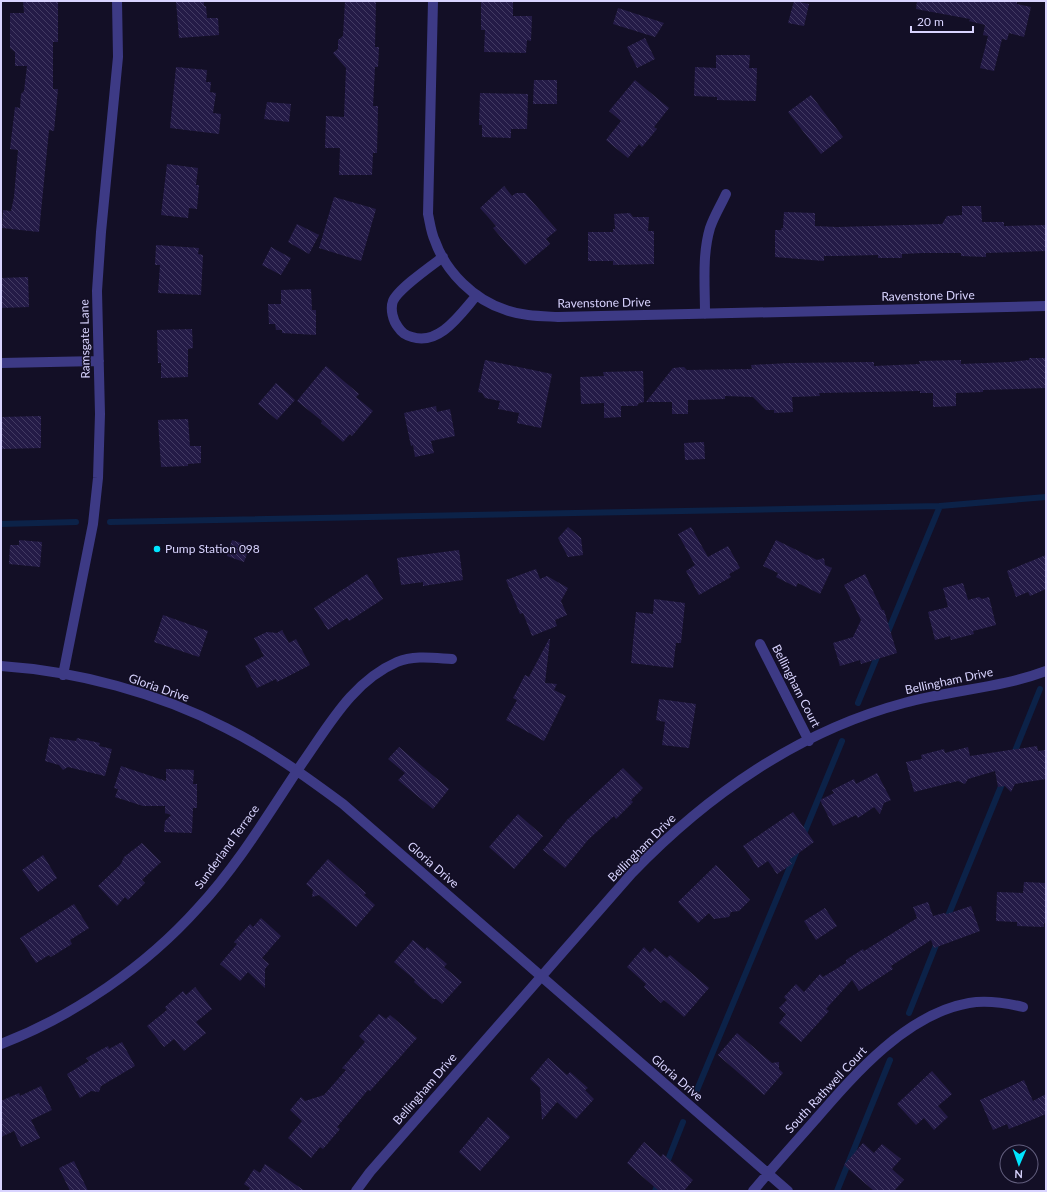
<svg xmlns="http://www.w3.org/2000/svg" width="1047" height="1192" font-family="Lato,sans-serif">
<style>
.lines{fill:none;stroke-linecap:round;stroke-linejoin:round}
.stream{stroke:#0c2248;stroke-width:6}
.building{fill:url(#building-back-hatch)}
.minor{stroke:#3d3a85;stroke-width:10}
.poi-dot{fill:#00e5ff;stroke:#130f26;stroke-width:1.5}
.labels{text-anchor:middle;stroke-width:3;stroke-linejoin:round;paint-order:stroke}
.street-label{font-size:12px;fill:#d9d4ff;stroke:#130f26}
.poi-label{font-size:12px;fill:#d9d4ff;stroke:#130f26;text-anchor:start}
</style>
<defs>
<pattern id="building-back-hatch" width="6" height="6" patternUnits="userSpaceOnUse"><rect width="6" height="6" fill="#241b47"/><path d="M-1 5l2 2M0 0l6 6M5-1l2 2" fill="none" stroke="#433b63"/></pattern>
</defs>
<rect width="100%" height="100%" fill="#130f26"/>
<g class="lines">
<path class="stream" d="M 110,522 L 940,506 L 1046,497
M 1,524 L 76,522
M 887,634 L 940,506
M 858,703 L 879,652
M 1013,756 L 1040,689
M 803,836 L 842,741
M 946,921 L 1004,779
M 909,1013 L 938,940
M 697,1090 L 797,850
M 666,1165 L 683,1122
M 655,1191 L 659,1181
M 837,1191 L 890,1060"/>
</g>
<path class="building" d="M 23,1 L 58,1 L 58,42 L 53,42 L 53,89 L 58,89 L 54,131 L 49,130 L 39,232 L 2,228 L 3,210 L 11,211 L 14,197 L 18,150 L 10,149 L 15,107 L 20,108 L 21,94 L 24,91 L 27,66 L 15,66 L 15,52 L 10,48 L 10,13 L 24,13 Z
M 176,1 L 204,1 L 204,6 L 206,6 L 207,18 L 218,18 L 219,35 L 179,38 Z
M 345,1 L 376,1 L 375,47 L 379,47 L 378,67 L 375,67 L 373,106 L 378,106 L 377,153 L 373,153 L 372,175 L 339,175 L 340,148 L 325,148 L 326,116 L 344,117 L 346,68 L 333,53 L 338,49 L 338,40 L 343,36 Z
M 481,1 L 513,1 L 513,16 L 532,16 L 531,41 L 527,40 L 526,53 L 484,52 L 485,30 L 481,30 Z
M 794,1 L 809,4 L 804,26 L 788,23 Z
M 917,1 L 1017,1 L 1017,4 L 1031,7 L 1024,37 L 1009,33 L 1007,40 L 1002,39 L 994,71 L 980,68 L 988,36 L 983,35 L 985,25 L 969,21 L 970,19 L 916,9 Z
M 618,8 L 664,23 L 655,37 L 613,24 Z
M 645,38 L 655,59 L 637,68 L 627,47 Z
M 716,55 L 750,55 L 749,68 L 757,68 L 756,101 L 717,100 L 717,97 L 694,96 L 695,67 L 716,68 Z
M 176,67 L 207,70 L 206,82 L 211,82 L 210,92 L 216,93 L 213,113 L 221,114 L 219,134 L 170,128 Z
M 534,80 L 557,80 L 557,104 L 533,104 Z
M 635,80 L 669,108 L 654,127 L 657,129 L 642,147 L 639,144 L 628,158 L 606,140 L 621,121 L 609,111 Z
M 480,93 L 528,94 L 527,129 L 511,129 L 511,138 L 482,137 L 482,125 L 479,125 Z
M 811,95 L 843,137 L 821,154 L 788,112 Z
M 267,102 L 291,104 L 289,122 L 264,119 Z
M 167,164 L 198,168 L 196,185 L 199,185 L 197,209 L 189,208 L 188,218 L 161,215 Z
M 504,186 L 512,196 L 516,193 L 525,193 L 557,230 L 546,239 L 550,244 L 525,265 L 493,228 L 496,226 L 480,208 Z
M 334,197 L 376,209 L 361,261 L 319,248 Z
M 962,206 L 981,206 L 982,222 L 1004,222 L 1004,226 L 1046,225 L 1046,251 L 986,253 L 986,257 L 961,256 L 961,253 L 922,253 L 902,254 L 902,258 L 878,258 L 878,255 L 836,256 L 824,256 L 824,261 L 775,257 L 775,230 L 782,230 L 781,228 L 783,228 L 784,212 L 815,213 L 815,226 L 837,227 L 942,224 L 947,216 L 962,215 Z
M 630,213 L 633,217 L 649,217 L 648,231 L 654,231 L 654,264 L 613,265 L 613,261 L 588,261 L 588,232 L 613,232 L 613,229 L 615,229 L 614,214 Z
M 297,224 L 319,235 L 309,254 L 288,242 Z
M 156,245 L 199,248 L 198,254 L 203,255 L 201,295 L 158,293 L 160,265 L 155,265 Z
M 271,247 L 291,258 L 281,275 L 262,265 Z
M 28,277 L 29,307 L 1,308 L 1,278 Z
M 311,289 L 312,310 L 316,310 L 316,335 L 282,333 L 282,330 L 276,330 L 275,324 L 269,324 L 268,304 L 281,304 L 281,290 Z
M 192,329 L 193,348 L 188,349 L 188,377 L 161,378 L 161,363 L 158,363 L 157,330 Z
M 1029,358 L 1046,358 L 1046,388 L 983,390 L 983,392 L 956,393 L 956,406 L 933,407 L 933,393 L 920,393 L 920,391 L 819,393 L 820,396 L 792,397 L 793,412 L 774,413 L 774,410 L 766,410 L 753,397 L 725,396 L 725,399 L 688,400 L 688,414 L 672,414 L 672,402 L 646,402 L 673,368 L 684,367 L 687,370 L 752,369 L 751,365 L 788,363 L 874,362 L 874,366 L 920,364 L 919,361 L 961,360 L 961,364 L 1010,362 L 1029,360 Z
M 485,360 L 552,374 L 541,428 L 517,423 L 519,413 L 498,409 L 500,401 L 485,398 L 482,393 L 478,392 Z
M 326,366 L 359,394 L 356,397 L 373,411 L 352,436 L 350,434 L 343,442 L 321,423 L 322,421 L 297,401 Z
M 643,371 L 644,402 L 639,403 L 637,406 L 621,406 L 621,417 L 604,418 L 604,403 L 581,404 L 580,377 L 604,376 L 603,372 Z
M 276,383 L 295,400 L 277,420 L 258,404 Z
M 436,406 L 437,412 L 450,409 L 455,436 L 431,441 L 434,453 L 415,457 L 413,445 L 411,446 L 404,413 Z
M 41,416 L 41,448 L 1,449 L 1,417 Z
M 188,419 L 190,446 L 201,446 L 201,463 L 188,464 L 188,466 L 161,467 L 158,420 Z
M 704,442 L 705,459 L 685,460 L 684,443 Z
M 568,527 L 581,538 L 583,555 L 568,557 L 558,538 Z
M 691,527 L 708,557 L 728,546 L 740,568 L 729,574 L 731,577 L 699,595 L 686,571 L 695,565 L 678,534 Z
M 19,540 L 42,542 L 40,567 L 9,564 L 10,545 L 19,545 Z
M 232,540 L 250,546 L 244,562 L 227,556 Z
M 776,540 L 817,560 L 824,558 L 825,565 L 832,568 L 820,594 L 798,583 L 796,587 L 776,577 L 778,573 L 763,566 Z
M 459,550 L 463,580 L 423,586 L 423,582 L 401,585 L 397,558 Z
M 1046,555 L 1046,589 L 1030,596 L 1028,592 L 1016,597 L 1007,571 Z
M 536,569 L 540,579 L 547,576 L 568,588 L 561,601 L 567,615 L 555,620 L 557,626 L 532,636 L 523,613 L 520,614 L 506,580 Z
M 367,574 L 383,599 L 349,621 L 347,618 L 328,630 L 314,608 Z
M 865,574 L 882,610 L 884,610 L 897,653 L 861,664 L 860,660 L 840,666 L 833,643 L 853,637 L 861,620 L 844,585 Z
M 963,583 L 968,600 L 979,597 L 982,599 L 989,597 L 996,625 L 973,631 L 974,634 L 951,640 L 950,636 L 935,640 L 928,612 L 948,607 L 943,588 Z
M 654,599 L 685,603 L 681,643 L 676,643 L 673,668 L 631,663 L 636,612 L 653,614 Z
M 163,615 L 208,631 L 199,657 L 154,642 Z
M 282,630 L 289,643 L 296,639 L 310,665 L 277,682 L 276,679 L 257,688 L 245,666 L 264,656 L 254,638 L 267,632 L 277,633 Z
M 549,639 L 550,639 L 545,683 L 557,684 L 554,690 L 566,696 L 544,741 L 506,720 L 517,700 L 513,698 L 525,675 L 529,677 Z
M 659,699 L 696,704 L 689,748 L 662,745 L 665,722 L 656,720 Z
M 50,737 L 76,741 L 77,738 L 100,743 L 99,746 L 112,749 L 105,776 L 68,767 L 63,770 L 59,765 L 45,761 Z
M 1037,746 L 1038,751 L 1046,750 L 1046,779 L 1015,784 L 1011,792 L 1005,786 L 998,787 L 995,771 L 968,779 L 965,784 L 958,781 L 914,792 L 906,762 L 922,759 L 921,755 L 944,749 L 945,753 L 968,747 L 970,756 Z
M 399,747 L 449,789 L 433,809 L 398,780 L 405,773 L 388,759 Z
M 121,766 L 166,781 L 166,769 L 194,770 L 193,784 L 197,784 L 197,808 L 193,808 L 192,833 L 164,832 L 165,821 L 171,815 L 165,813 L 165,806 L 143,806 L 115,797 L 118,789 L 114,788 Z
M 623,768 L 643,788 L 631,800 L 633,802 L 616,819 L 614,816 L 588,840 L 565,868 L 543,850 L 567,820 Z
M 877,773 L 891,800 L 884,803 L 880,814 L 874,807 L 858,818 L 856,815 L 833,826 L 820,800 L 834,793 L 832,790 L 854,779 L 856,784 Z
M 793,812 L 814,842 L 789,860 L 792,864 L 777,874 L 768,861 L 758,868 L 743,846 Z
M 518,814 L 543,836 L 514,869 L 489,847 Z
M 142,843 L 161,862 L 142,880 L 145,883 L 128,900 L 125,897 L 117,906 L 98,886 L 121,864 L 124,857 Z
M 43,855 L 57,878 L 38,892 L 22,870 Z
M 328,859 L 366,893 L 364,895 L 375,905 L 356,927 L 319,895 L 312,897 L 313,890 L 306,884 Z
M 716,865 L 750,900 L 739,911 L 731,912 L 729,917 L 714,919 L 709,913 L 698,923 L 678,902 Z
M 1024,882 L 1046,883 L 1046,923 L 1044,923 L 1044,927 L 1017,926 L 1017,922 L 996,921 L 997,892 L 1023,893 Z
M 928,902 L 933,916 L 944,913 L 947,914 L 971,906 L 980,931 L 934,948 L 931,940 L 891,966 L 893,969 L 859,991 L 852,980 L 826,1009 L 829,1011 L 801,1042 L 779,1023 L 786,1014 L 779,1008 L 787,1000 L 784,997 L 796,984 L 804,992 L 820,974 L 823,977 L 846,963 L 846,960 L 863,949 L 864,951 L 917,918 L 913,907 Z
M 74,904 L 89,928 L 70,940 L 72,944 L 51,957 L 49,955 L 36,963 L 20,938 Z
M 825,908 L 837,926 L 816,940 L 804,921 Z
M 261,918 L 281,936 L 262,958 L 269,964 L 265,969 L 265,988 L 248,972 L 240,981 L 220,964 L 237,944 L 234,942 L 250,924 L 253,927 Z
M 413,940 L 425,950 L 427,947 L 447,964 L 444,967 L 462,982 L 442,1004 L 436,999 L 433,999 L 414,982 L 415,980 L 394,962 Z
M 644,947 L 650,953 L 655,948 L 667,958 L 670,955 L 709,988 L 684,1017 L 664,1000 L 661,1003 L 644,987 L 646,984 L 627,967 Z
M 195,987 L 212,1009 L 196,1022 L 206,1033 L 184,1051 L 174,1039 L 164,1047 L 147,1026 L 167,1010 L 165,1007 L 183,991 L 186,995 Z
M 379,1014 L 386,1019 L 390,1015 L 417,1038 L 370,1091 L 368,1090 L 337,1127 L 340,1129 L 323,1149 L 320,1147 L 311,1158 L 288,1138 L 302,1121 L 290,1110 L 301,1097 L 305,1101 L 324,1095 L 346,1070 L 342,1068 L 365,1042 L 359,1036 Z
M 737,1033 L 772,1063 L 779,1062 L 779,1069 L 783,1073 L 764,1095 L 718,1055 Z
M 122,1042 L 135,1066 L 101,1086 L 99,1092 L 91,1091 L 80,1098 L 67,1074 L 89,1061 L 86,1058 L 108,1046 L 109,1049 Z
M 548,1058 L 567,1075 L 570,1072 L 588,1088 L 585,1090 L 594,1099 L 576,1119 L 557,1102 L 542,1120 L 540,1088 L 530,1079 Z
M 932,1071 L 952,1094 L 938,1106 L 948,1117 L 934,1130 L 924,1118 L 916,1125 L 897,1104 Z
M 1024,1080 L 1033,1101 L 1046,1094 L 1046,1114 L 1009,1129 L 1007,1124 L 993,1130 L 980,1100 Z
M 41,1086 L 52,1110 L 31,1120 L 40,1138 L 21,1147 L 14,1131 L 1,1137 L 1,1101 L 19,1093 L 20,1096 Z
M 488,1117 L 510,1137 L 480,1171 L 459,1152 Z
M 644,1142 L 661,1157 L 663,1154 L 693,1180 L 684,1191 L 659,1191 L 627,1163 Z
M 863,1143 L 874,1153 L 882,1144 L 901,1159 L 892,1169 L 904,1180 L 894,1191 L 874,1191 L 844,1165 Z
M 74,1161 L 88,1191 L 70,1191 L 59,1168 Z
M 265,1164 L 305,1191 L 248,1191 L 250,1188 L 244,1184 L 254,1169 L 260,1173 Z"/>
<g class="lines">
<path class="minor" d="M 433,1 L 428,214 C 430,223 431,233 435,241 C 446,272 474,300 506,310 C 523,316 540,316 558,317 L 1046,306
M 443,257 C 431,266 398,289 393,301 C 390,309 393,321 398,327 C 402,333 405,335 412,337 C 440,346 461,313 477,295
M 705,314 C 705,285 702,255 710,228 C 714,216 721,205 726,194
M 1,363 L 99,361
M 760,644 L 809,741
M 1,666 C 76,671 159,693 226,728 C 268,749 305,776 343,804 L 788,1191
M 63,675 L 93,524 L 98,478 L 100,414 L 97,291 L 101,232 L 118,57 L 117,1
M 1,1044 C 74,1016 146,966 198,908 C 239,864 270,811 303,762 C 329,725 353,681 397,662 C 414,655 434,658 452,659
M 356,1191 L 370,1172 L 632,873 C 707,795 799,731 904,703 C 951,690 1001,688 1046,671
M 753,1191 C 773,1167 794,1144 815,1120 C 854,1075 906,1014 969,1003 C 987,1000 1006,1003 1023,1007"/>
</g>
<circle class="poi-dot" cx="157" cy="549" r="4"/>
<g class="labels">
<g class="street-label">
<text transform="translate(928 296) rotate(-1)" y="4">Ravenstone Drive</text>
<text transform="translate(604 303) rotate(-1)" y="4">Ravenstone Drive</text>
<text transform="translate(85 339) rotate(-91)" y="4">Ramsgate Lane</text>
<text transform="translate(949 681) rotate(-12)" y="4">Bellingham Drive</text>
<text transform="translate(796 686) rotate(63)" y="4">Bellingham Court</text>
<text transform="translate(159 688) rotate(19)" y="4">Gloria Drive</text>
<text transform="translate(227 847) rotate(-54)" y="4">Sunderland Terrace</text>
<text transform="translate(642 848) rotate(-45)" y="4">Bellingham Drive</text>
<text transform="translate(433 865) rotate(41)" y="4">Gloria Drive</text>
<text transform="translate(677 1078) rotate(41)" y="4">Gloria Drive</text>
<text transform="translate(425 1089) rotate(-49)" y="4">Bellingham Drive</text>
<text transform="translate(826 1090) rotate(-47)" y="4">South Rathwell Court</text>
</g>
<g class="poi-label">
<text x="165" y="553">Pump Station 098</text>
</g>
</g>
<rect width="1047" height="1192" fill="none" stroke="#d9d4ff" stroke-width="4"/>
<g transform="translate(1019 1164) rotate(182)"><circle r="19" fill="#130f26" stroke="#625e7d"/>
<path d="M0-3L7 15L0 10L-7 15Z" fill="#00e5ff"/>
<text y="-6" font-size="11" font-weight="bold" text-anchor="middle" fill="#d9d4ff">N</text>
</g>
<path d="M911 26v6h62v-6" fill="none" stroke="#d9d4ff" stroke-width="2"/>
<text x="917" y="26" font-size="12" fill="#d9d4ff" stroke="#130f26" stroke-width="3" paint-order="stroke">20 m</text>
</svg>
